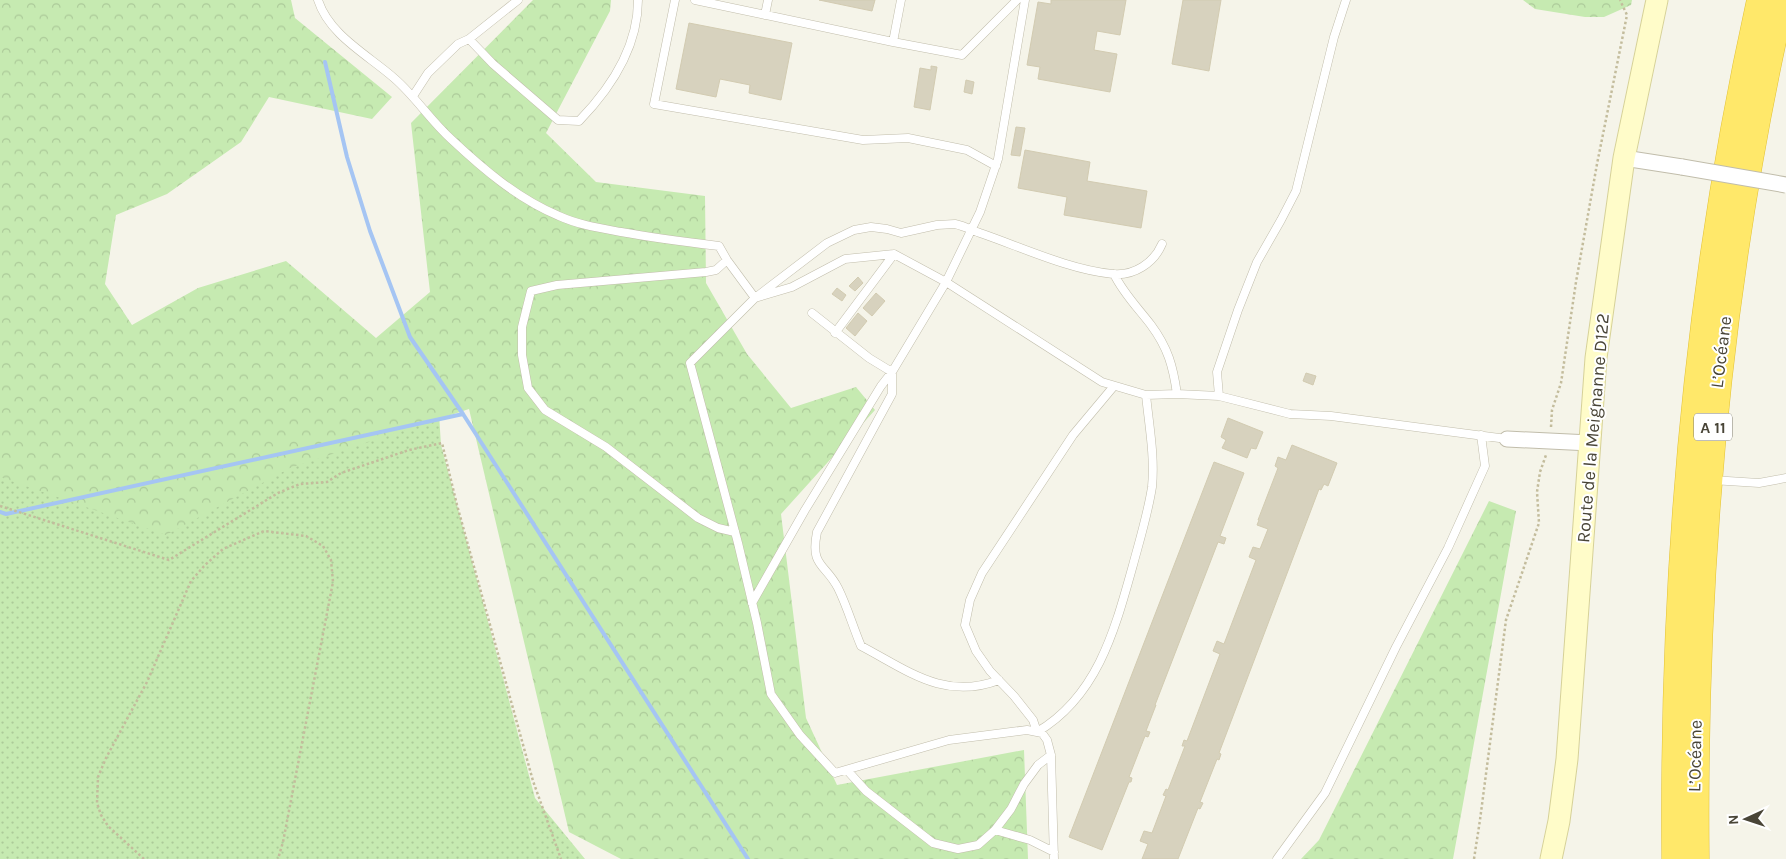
<svg xmlns="http://www.w3.org/2000/svg" width="1786" height="859" font-family="Karla,sans-serif">
<style>
.grass{fill:url(#grass-dots)}
.forest{fill:url(#forest-crowns)}
.lines{fill:none;stroke-linecap:round;stroke-linejoin:round}
.stream{stroke:#a5c5f3;stroke-width:4}
.building{fill:#d7d2be;stroke:#d2cbb1}
.lane-casing{stroke:#c1bdab;stroke-width:9}
.street-casing{stroke:#c1bdab;stroke-width:17}
.secondary-casing{stroke:#d6d198;stroke-width:23}
.highway-casing{stroke:#e2c136;stroke-width:29}
.path{stroke:#c3bc9c;stroke-width:2.5;stroke-dasharray:2.5 2.5;stroke-linecap:butt}
.lane{stroke:#fff;stroke-width:8}
.street{stroke:#fff;stroke-width:15}
.secondary{stroke:#fffcc9;stroke-width:21}
.highway{stroke:#ffe86a;stroke-width:28}
.street-bridge-casing{stroke:#c1bdab;stroke-width:17;stroke-linecap:butt}
.street-bridge{stroke:#fff;stroke-width:15}
.labels{text-anchor:middle;stroke-width:4;stroke-linejoin:round;paint-order:stroke}
.shield{fill:#fff;stroke:#807d73;stroke-width:1}
.shield-label{font-size:16px;font-weight:bold;fill:#494537}
.street-label{font-size:18px;fill:#494537;stroke:#fff}
</style>
<defs>
<pattern id="grass-dots" width="8" height="8" patternUnits="userSpaceOnUse" patternTransform="scale(1.25)"><rect width="8" height="8" fill="#c6eab1"/><path d="M2 2h.1M6 6h.1" fill="none" stroke="#acca99" stroke-width="1.8" stroke-linecap="round"/></pattern>
<pattern id="forest-crowns" width="20" height="18" patternUnits="userSpaceOnUse" patternTransform="scale(1.25)"><rect width="20" height="18" fill="#c6eab1"/><path d="M2 6a3 3 0 1 1 6 0M12 15a3 3 0 1 1 6 0" fill="none" stroke="#acca99"/></pattern>
</defs>
<rect width="100%" height="100%" fill="#f5f4e9"/>
<path class="grass" d="M 439,414 L 441,445 L 535,798 L 585,859 L 0,859 L 0,470 Z"/>
<path class="forest" d="M 0,0 L 291,0 L 295,18 L 392,97 L 372,119 L 269,97 L 241,142 L 167,194 L 116,215 L 105,284 L 132,325 L 198,288 L 286,261 L 376,338 L 430,292 L 411,123 L 533,0 L 611,0 L 610,11 L 546,133 L 596,182 L 705,196 L 706,283 L 747,354 L 791,408 L 856,387 L 875,410 L 781,514 L 806,718 L 837,785 L 1024,750 L 1028,859 L 621,859 L 569,832 L 469,409 L 290,468 L 166,535 L 0,477 Z
M 1523,0 L 1632,0 L 1631,5 L 1604,17 L 1585,17 L 1535,9 Z
M 1489,501 L 1516,511 L 1453,859 L 1301,859 L 1319,840 Z"/>
<g class="lines">
<path class="stream" d="M 325,62 L 347,157 L 370,231 L 410,337 L 463,414
M 0,512 L 6,514 L 463,414 L 748,859"/>
</g>
<path class="building" d="M 819,0 L 875,0 L 872,11 Z
M 1051,0 L 1126,0 L 1120,35 L 1097,31 L 1094,50 L 1117,54 L 1110,92 L 1038,79 L 1040,67 L 1027,65 L 1038,2 L 1051,4 Z
M 1183,0 L 1221,0 L 1209,71 L 1172,64 Z
M 689,23 L 792,43 L 781,100 L 749,93 L 750,85 L 720,79 L 716,97 L 676,89 Z
M 931,66 L 937,67 L 930,110 L 914,107 L 920,68 L 931,70 Z
M 966,80 L 974,82 L 972,94 L 964,92 Z
M 1016,127 L 1025,128 L 1020,156 L 1011,155 Z
M 1025,150 L 1090,162 L 1087,181 L 1147,191 L 1141,228 L 1064,215 L 1067,197 L 1018,188 Z
M 858,277 L 863,283 L 855,291 L 849,286 Z
M 837,288 L 846,295 L 842,301 L 832,294 Z
M 876,293 L 885,301 L 872,316 L 863,308 Z
M 858,313 L 867,321 L 855,336 L 846,328 Z
M 1306,373 L 1316,376 L 1313,385 L 1303,381 Z
M 1228,418 L 1263,432 L 1256,449 L 1251,448 L 1247,458 L 1222,448 L 1226,440 L 1221,437 Z
M 1292,445 L 1337,463 L 1328,486 L 1324,484 L 1321,490 L 1319,489 L 1219,753 L 1221,754 L 1219,760 L 1217,759 L 1200,802 L 1203,803 L 1200,809 L 1198,808 L 1178,859 L 1142,859 L 1148,844 L 1140,841 L 1144,831 L 1152,833 L 1166,796 L 1163,795 L 1166,789 L 1168,790 L 1185,746 L 1182,746 L 1184,740 L 1187,741 L 1220,654 L 1213,651 L 1217,641 L 1224,644 L 1256,560 L 1249,557 L 1253,547 L 1260,549 L 1268,529 L 1257,525 L 1259,520 L 1258,520 L 1278,468 L 1275,466 L 1278,457 L 1286,460 Z
M 1214,462 L 1244,473 L 1220,536 L 1226,538 L 1224,544 L 1218,542 L 1155,705 L 1156,705 L 1146,731 L 1150,732 L 1148,737 L 1145,736 L 1129,777 L 1132,778 L 1131,782 L 1129,782 L 1102,850 L 1069,837 Z"/>
<g class="lines">
<g class="lane-casing">
<path id="lane" d="M 318,0 C 329,35 368,55 394,78 C 415,96 430,120 451,139 C 483,169 518,199 559,216 C 579,225 599,228 621,232 C 654,238 686,242 719,246 L 727,260 L 755,298 L 827,243 L 854,230 L 871,227 L 887,229 L 901,233 L 937,225 L 955,224 C 964,226 972,230 980,233 C 1021,247 1070,270 1113,274 C 1134,276 1154,263 1162,244
M 675,0 L 654,104 L 863,140 L 908,138 L 967,150 L 996,166
M 695,0 L 893,42
M 901,0 L 893,42 L 962,55 L 1017,0
M 1025,0 L 998,159 L 980,212 L 946,282 L 1102,382 L 1146,395 L 1177,394 L 1219,396
M 1346,0 L 1334,37 L 1296,191 L 1281,220 L 1257,262 L 1238,310 L 1217,372 L 1219,396 L 1290,414 L 1331,416 L 1507,439
M 765,15 L 768,0
M 469,39 L 493,64 L 558,120 L 579,121 C 611,88 638,48 638,0
M 413,96 L 428,73 L 458,44 L 469,39 L 518,0
M 727,260 L 716,270 L 706,272 L 557,285 L 531,291 L 522,327 L 522,355 L 528,388 L 545,410 L 606,447 L 698,518 L 718,528 L 735,532
M 1114,274 C 1123,293 1138,308 1151,325 C 1168,348 1173,366 1177,394
M 812,313 L 869,358 L 892,372 L 946,282 L 894,254 L 845,259 L 792,287 L 755,298 L 690,363 L 738,543 L 757,623 L 771,694 L 800,735 L 835,773 L 949,740 L 1027,730 L 1042,733 L 1047,740 L 1051,755 L 1054,859
M 835,333 L 894,254
M 892,372 L 892,394 L 817,532 C 810,567 825,563 838,588 C 847,606 853,627 861,646 C 907,670 944,701 999,680
M 1114,386 L 1073,435 L 982,573 L 970,600 L 965,625 L 976,651 L 990,671 L 1014,696 L 1033,720 L 1037,732 C 1098,696 1115,629 1133,565 C 1140,539 1148,513 1152,487 C 1155,457 1149,425 1146,395
M 1712,480 L 1759,483 L 1786,478
M 752,603 L 805,510 L 881,386 L 892,372
M 847,770 L 866,791 L 933,843 L 958,849 L 978,845 L 995,830 L 1011,809 L 1024,784 L 1038,765 L 1051,755
M 995,830 L 1030,840 L 1054,852
M 1277,859 L 1325,793 L 1396,647 L 1448,548 L 1485,466 L 1481,435"/>
</g>
<g class="street-casing">
<path id="street" d="M 1624,158 L 1682,167
M 1507,439 L 1590,443"/>
</g>
<g class="secondary-casing">
<path id="secondary" d="M 1551,859 L 1559,821 L 1567,759 L 1596,358 L 1624,158 L 1657,0"/>
</g>
<g class="highway-casing">
<path id="highway" d="M 1676,859 C 1673,569 1698,283 1761,0
M 1695,859 C 1692,571 1717,281 1781,0"/>
</g>
<path class="path" d="M 1551,427 L 1552,410 L 1561,383 L 1576,282 L 1597,164 L 1627,15 L 1620,0
M 0,506 L 169,560 L 278,493 L 300,484 L 327,482 L 341,473 L 409,450 L 442,443 L 457,505 L 533,781 L 561,859
M 144,859 L 108,826 L 101,815 L 97,803 L 98,777 L 106,758 L 147,682 L 191,581 L 205,565 L 223,549 L 264,531 L 306,536 L 323,546 L 331,560 L 333,582 L 283,842 L 278,859
M 1474,859 L 1480,820 L 1506,620 L 1539,523 L 1537,492 L 1540,472 L 1546,455"/>
<use href="#lane" class="lane"/>
<use href="#street" class="street"/>
<use href="#secondary" class="secondary"/>
<use href="#highway" class="highway"/>
<g class="street-bridge-casing">
<path id="street-bridge" d="M 1682,167 L 1786,185"/>
</g>
<use href="#street-bridge" class="street-bridge"/>
</g>
<g class="labels">
<rect class="shield" x="1694" y="413.5" width="38" height="27" rx="4"/>
<g class="shield-label">
<text x="1713" y="433">A 11</text>
</g>
<g class="street-label">
<text transform="translate(1721 352) rotate(-83)" y="6">L’Océane</text>
<text transform="translate(1593 428) rotate(-85)" y="6">Route de la Meignanne D122</text>
<text transform="translate(1695 756) rotate(-89)" y="6">L’Océane</text>
</g>
</g>
<g transform="translate(1746 819) rotate(267)" stroke="#ffffff" stroke-width="4" paint-order="stroke">
<path d="M0-4L9 19L0 12L-9 19Z" fill="#494537"/>
<text y="-8" font-size="14" font-weight="bold" text-anchor="middle" fill="#494537">N</text>
</g>
</svg>
